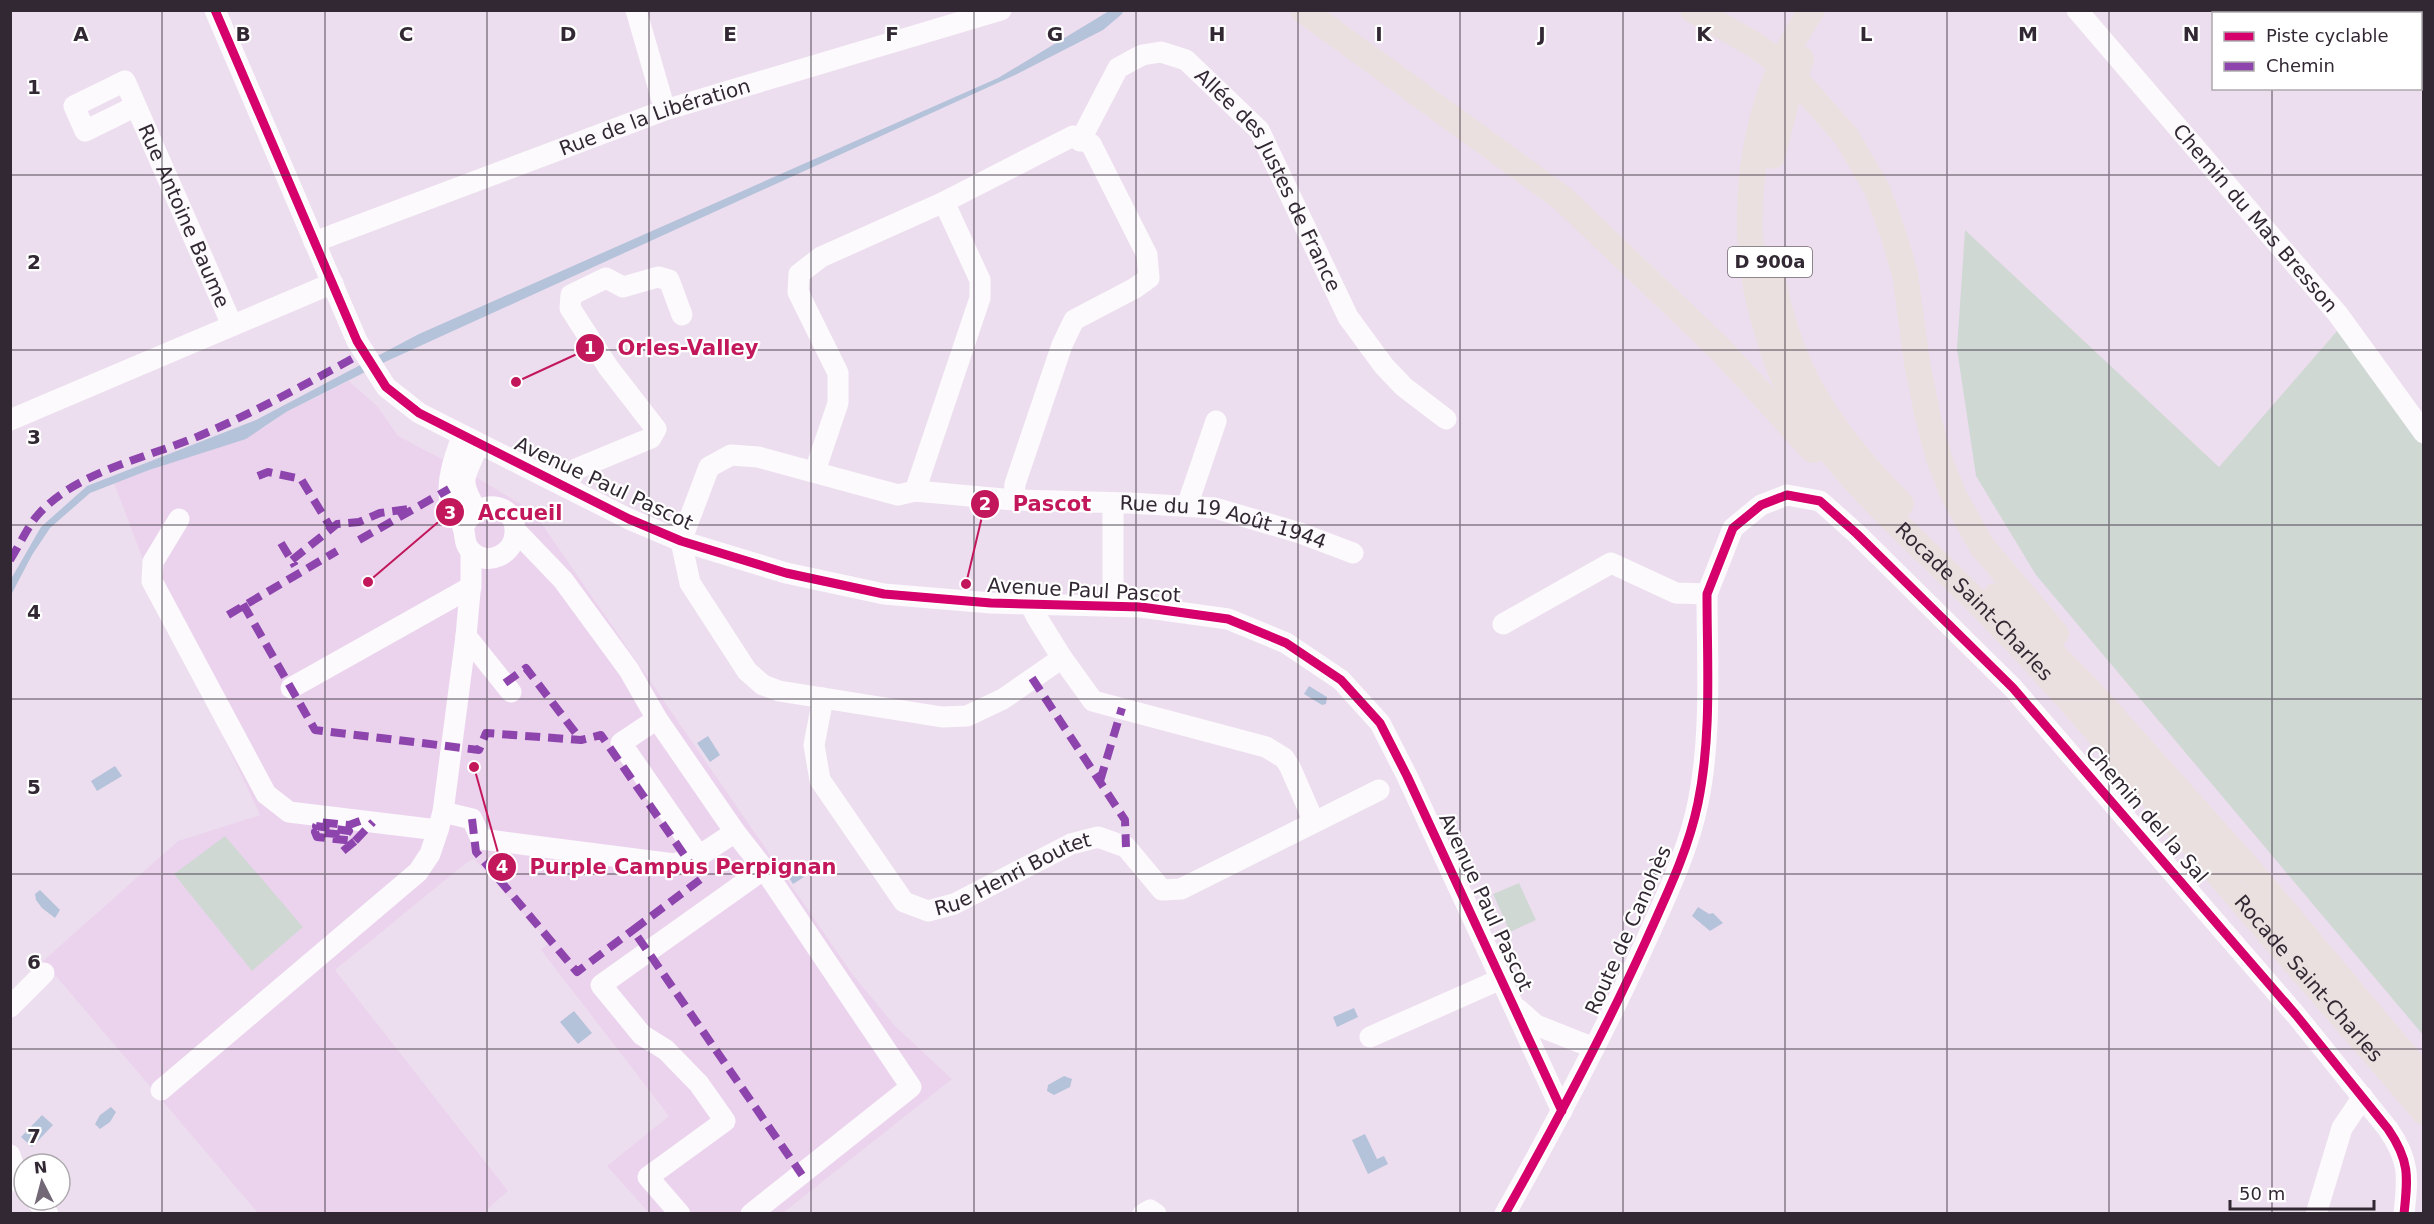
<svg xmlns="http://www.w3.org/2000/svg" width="2434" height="1224" font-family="'DejaVu Sans',sans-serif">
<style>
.built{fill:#ebd3ee}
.green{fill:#d0d8d4}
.water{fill:#b4c2da}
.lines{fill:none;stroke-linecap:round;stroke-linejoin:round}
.minor{stroke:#fcfafd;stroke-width:21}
.major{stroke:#eae0df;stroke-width:26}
.quiet{stroke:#8e44ad;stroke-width:8;stroke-dasharray:15 8;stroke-linecap:butt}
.cycleway-casing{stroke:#fff;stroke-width:13}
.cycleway{stroke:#d6006c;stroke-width:9}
.grid{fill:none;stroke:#322833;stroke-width:1.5;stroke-opacity:0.55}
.labels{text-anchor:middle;stroke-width:4.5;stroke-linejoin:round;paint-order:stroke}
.shield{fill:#fff;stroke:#706870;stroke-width:1.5}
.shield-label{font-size:18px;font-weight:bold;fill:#322833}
.street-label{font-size:20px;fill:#322833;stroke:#fff}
.grid-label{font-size:20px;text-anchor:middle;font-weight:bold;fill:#322833;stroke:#fff;stroke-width:4.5;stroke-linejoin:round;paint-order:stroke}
.leader{fill:none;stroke:#c2185b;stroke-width:2}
.callout-dot{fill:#c2185b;stroke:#fff;stroke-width:2}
.mark-label{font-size:18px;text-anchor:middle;font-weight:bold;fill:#fff}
.callout-label{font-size:21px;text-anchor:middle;font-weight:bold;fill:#c2185b;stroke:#fff;stroke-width:4.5;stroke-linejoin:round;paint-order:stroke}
</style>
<rect width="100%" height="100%" fill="#eddeef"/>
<path class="built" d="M 349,381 L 378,407 L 398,436 L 467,472 L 533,511 L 853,975 L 895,1026 L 952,1079 L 783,1213 L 649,1213 L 607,1166 L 669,1116 L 541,950 L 549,942 L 474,859 L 466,863 L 335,970 L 508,1191 L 483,1213 L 258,1213 L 43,961 L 178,841 L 260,815 L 153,586 L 114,483 L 265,427 L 286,412 Z"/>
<path class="green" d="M 1965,230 L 2219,467 L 2338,330 L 2423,446 L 2423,1035 L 2036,575 L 1976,476 L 1957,349 Z
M 225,836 L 303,927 L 252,971 L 174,874 Z
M 1519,883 L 1536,920 L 1510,932 L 1493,894 Z"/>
<path class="water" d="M 1109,11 L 1123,11 L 1122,14 L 1103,30 L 1015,75 L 387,361 L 286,412 L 246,439 L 149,470 L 90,493 L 50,528 L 32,555 L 11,595 L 11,579 L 41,527 L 87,486 L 256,420 L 419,334 L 998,78 Z
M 1309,686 L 1327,697 L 1326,704 L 1322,705 L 1304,694 Z
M 708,736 L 720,755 L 710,762 L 697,743 Z
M 115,766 L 122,776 L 97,791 L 91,781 Z
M 793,862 L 804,877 L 793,884 L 783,869 Z
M 40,890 L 60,910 L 55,918 L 42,908 L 36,900 L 35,894 Z
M 1698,907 L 1709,914 L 1713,913 L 1723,923 L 1710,931 L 1692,916 Z
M 1354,1008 L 1358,1017 L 1337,1027 L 1333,1017 Z
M 574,1011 L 592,1033 L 578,1044 L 560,1022 Z
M 1064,1076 L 1072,1079 L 1070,1087 L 1054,1095 L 1047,1091 L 1048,1085 Z
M 111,1107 L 116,1112 L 110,1122 L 100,1129 L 95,1124 L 100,1115 Z
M 42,1115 L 53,1125 L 32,1147 L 21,1137 Z
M 1365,1134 L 1377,1159 L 1384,1156 L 1388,1164 L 1368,1174 L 1352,1140 Z"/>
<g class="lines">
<g class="minor">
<path d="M 215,10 L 357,341 L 386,387 L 419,413 L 629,519 L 681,541 L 786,573 L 884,594 L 991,603 L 1141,607 L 1228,619 L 1286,643 L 1341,680 L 1380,723 L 1407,776 L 1562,1111"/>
<path d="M 636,10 L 665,110"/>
<path id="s1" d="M 2077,10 L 2337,313 L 2424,433"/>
<path id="s2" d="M 136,106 L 85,131 L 74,106 L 125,81 L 232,325"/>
<path id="s3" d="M 1080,141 L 1118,68 L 1142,55 L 1161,52 L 1186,60 L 1259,130 L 1348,317 L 1384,366 L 1404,387 L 1446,419"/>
<path id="s4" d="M 314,242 L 665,110 L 1001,10"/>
<path d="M 10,420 L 333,283"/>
<path d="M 462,436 C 456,455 448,473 449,494 C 449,508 458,515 463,527 C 466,536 463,544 472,552 C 488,567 514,554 515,533 C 517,502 476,496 463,528"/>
<path d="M 815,471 L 838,403 L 838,373 L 798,292 L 799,274 L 821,257 L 944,202 L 1073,136 L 1091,144 L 1147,255 L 1149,278 L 1135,288 L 1074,320 L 1062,345 L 1015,484 L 1014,500"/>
<path d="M 566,487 L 576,469 L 651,438 L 656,429 L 608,367 L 570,308 L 571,295 L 606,278 L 623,287 L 658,277 L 669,280 L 682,315"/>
<path d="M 915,491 L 980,298 L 980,280 L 944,202"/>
<path d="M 1113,503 L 1113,594 L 1115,606"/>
<path d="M 1187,506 L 1216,421"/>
<path d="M 476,509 C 456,476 467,477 478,444"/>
<path d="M 179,519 L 153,562 L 152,581 L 266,794 L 289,812 L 438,830 L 443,812 L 466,636 L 471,581 L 471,552"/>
<path d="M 516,531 L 563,580 L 629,670 L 657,719 L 735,832 L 764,869 L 911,1087 L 751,1214"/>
<path id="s5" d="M 1031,605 L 1036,616 L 1062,658 L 1003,699 L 967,716 L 942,717 L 779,691 L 763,685 L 747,671 L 690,583 L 681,541 L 709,467 L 731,455 L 758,457 L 898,495 L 915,491 L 1014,500 L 1129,503 L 1215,508 L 1300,533 L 1353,553"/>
<path d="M 1503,624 L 1611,563 L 1676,593 L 1707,594"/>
<path d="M 466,636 L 511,692"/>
<path d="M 1062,658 L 1093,701 L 1266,747 L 1284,758 L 1290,767 L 1314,822"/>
<path d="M 291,688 L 471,587"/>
<path id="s6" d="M 823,698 L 814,745 L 820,780 L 904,902 L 928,911 L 954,904 L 1071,844 L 1098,837 L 1126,847 L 1162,890 L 1181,889 L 1379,790"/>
<path d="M 657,719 L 621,743 L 699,856"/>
<path d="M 443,812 L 472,819 L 481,839 L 674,864 L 699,856 L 735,832"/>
<path d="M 10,1007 L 44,973"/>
<path d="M 1518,1009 L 1536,1025 L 1594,1048"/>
<path d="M 1370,1037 L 1501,979"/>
<path d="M 161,1090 L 418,872 L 430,854 L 438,830"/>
<path d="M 10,1155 L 20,1183 L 24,1187"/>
<path d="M 36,1200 L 48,1214"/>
<path d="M 680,1214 L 648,1177 L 725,1121 L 699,1084 L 666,1050 L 642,1035 L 601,985 L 764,869"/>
<path d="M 1143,1214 L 1150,1210 L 1156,1214"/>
<path d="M 1505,1214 C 1555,1125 1603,1035 1645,943 C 1665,898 1688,852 1698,803 C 1712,735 1707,663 1707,594 L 1733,528 L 1761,505 L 1787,495 L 1820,501 L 1857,534 L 2013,688 L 2296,1015 L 2388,1129 C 2410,1161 2408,1177 2404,1214"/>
<path d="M 2316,1214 L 2342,1128 L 2363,1097"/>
</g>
<g class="major">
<path d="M 1303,10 L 1562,198 L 1720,349 L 1813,450"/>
<path d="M 1693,10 L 1755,45 L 1786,68 L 1846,136 L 1877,189 L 1893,233 L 1905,274 L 1917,363 L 1928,417 L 1939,459 L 1954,496 L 1981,545 L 2056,634"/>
<path id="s7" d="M 1812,10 C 1748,104 1733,230 1769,337 C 1773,350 1777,364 1783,376 C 1832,478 1926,546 2002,627 C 2081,709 2153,798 2227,884 C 2292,961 2360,1035 2424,1112"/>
<path d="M 1772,156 L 1787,99 L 1801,59"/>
<path d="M 1771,268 C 1786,367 1831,434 1901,504"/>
<path d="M 1996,596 L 2088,689 L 2248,868 L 2424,1078"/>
</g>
<path class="quiet" d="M 128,10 L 128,11
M 258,476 L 268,472 L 301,479 L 331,528
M 359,540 L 449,489
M 281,543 L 295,566
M 10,560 C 19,546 26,530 36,517 C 75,470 153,457 206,433 C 261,409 312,381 364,352
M 292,560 L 337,524 L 359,522 L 380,513 L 415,508
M 243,604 L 315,730 L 479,750 L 486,733 L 581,740 L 601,735 L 701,879 L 633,930 L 802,1175
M 228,615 L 337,551
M 1032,678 L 1125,820 L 1126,847
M 505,683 L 526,668 L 581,740
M 1100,781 L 1122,708
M 472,819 L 476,852 L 577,972 L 633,930
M 355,841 L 373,822
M 343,851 L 355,841 L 317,837 L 315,832 L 346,835 L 349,831 L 316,826 L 318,822 L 349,825 L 360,821"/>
<g class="cycleway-casing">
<path id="cycleway" d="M 215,10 L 357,341 L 386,387 L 419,413 L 629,519 L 681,541 L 786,573 L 884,594 L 991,603 L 1141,607 L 1228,619 L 1286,643 L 1341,680 L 1380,723 L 1407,776 L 1562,1111
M 1505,1214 C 1555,1125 1603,1035 1645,943 C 1665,898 1688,852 1698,803 C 1712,735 1707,663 1707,594 L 1733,528 L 1761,505 L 1787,495 L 1820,501 L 1857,534 L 2013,688 L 2296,1015 L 2388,1129 C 2410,1161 2408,1177 2404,1214"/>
</g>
<use href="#cycleway" class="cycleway"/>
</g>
<path class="grid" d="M 162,10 L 162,1214M 325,10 L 325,1214M 487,10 L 487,1214M 649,10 L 649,1214M 811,10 L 811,1214M 974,10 L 974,1214M 1136,10 L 1136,1214M 1298,10 L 1298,1214M 1460,10 L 1460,1214M 1623,10 L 1623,1214M 1785,10 L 1785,1214M 1947,10 L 1947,1214M 2109,10 L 2109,1214M 2272,10 L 2272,14M 2272,88 L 2272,1214M 10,175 L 2424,175M 10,350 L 2424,350M 10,525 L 2424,525M 10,699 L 2424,699M 10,874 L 2424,874M 10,1049 L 2424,1049"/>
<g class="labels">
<rect class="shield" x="1728" y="247" width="84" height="30" rx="4.5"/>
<g class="shield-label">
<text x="1770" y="268">D 900a</text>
</g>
<g class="street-label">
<text dy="7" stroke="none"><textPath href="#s4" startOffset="363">Rue de la Libération</textPath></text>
<text dy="7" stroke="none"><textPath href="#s3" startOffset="303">Allée des Justes de France</textPath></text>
<text dy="7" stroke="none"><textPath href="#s2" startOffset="288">Rue Antoine Baume</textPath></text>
<text dy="7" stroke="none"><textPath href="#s1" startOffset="274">Chemin du Mas Bresson</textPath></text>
<text transform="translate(604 483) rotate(25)" y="7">Avenue Paul Pascot</text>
<text dy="7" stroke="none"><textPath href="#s5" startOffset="1154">Rue du 19 Août 1944</textPath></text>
<text transform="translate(1084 590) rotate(3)" y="7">Avenue Paul Pascot</text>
<text dy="7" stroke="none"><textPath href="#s7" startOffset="680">Rocade Saint-Charles</textPath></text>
<text transform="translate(2147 814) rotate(49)" y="7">Chemin del la Sal</text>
<text dy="7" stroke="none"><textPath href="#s6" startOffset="350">Rue Henri Boutet</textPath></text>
<text transform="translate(1486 902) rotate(65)" y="7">Avenue Paul Pascot</text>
<text transform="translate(1628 930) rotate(-66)" y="7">Route de Canohès</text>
<text dy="7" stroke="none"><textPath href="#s7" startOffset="1184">Rocade Saint-Charles</textPath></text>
</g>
</g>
<g class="grid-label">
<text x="81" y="41">A</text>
<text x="243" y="41">B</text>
<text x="406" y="41">C</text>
<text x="568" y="41">D</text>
<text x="730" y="41">E</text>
<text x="892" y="41">F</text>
<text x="1055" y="41">G</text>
<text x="1217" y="41">H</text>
<text x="1379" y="41">I</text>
<text x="1542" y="41">J</text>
<text x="1704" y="41">K</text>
<text x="1866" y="41">L</text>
<text x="2028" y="41">M</text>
<text x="2191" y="41">N</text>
<text x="34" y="94">1</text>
<text x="34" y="269">2</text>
<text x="34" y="444">3</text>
<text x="34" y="619">4</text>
<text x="34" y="794">5</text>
<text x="34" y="969">6</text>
<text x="34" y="1143">7</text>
</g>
<path class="leader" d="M516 382L590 348M966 584L985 504M368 582L450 512M474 767L502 867"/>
<g class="callout-dot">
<circle cx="516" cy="382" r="6"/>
<circle cx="966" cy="584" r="6"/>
<circle cx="368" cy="582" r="6"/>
<circle cx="474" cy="767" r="6"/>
<circle cx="590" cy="348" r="15"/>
<circle cx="985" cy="504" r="15"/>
<circle cx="450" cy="512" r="15"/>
<circle cx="502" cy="867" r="15"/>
</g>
<g class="mark-label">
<text x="590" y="354">1</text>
<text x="985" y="510">2</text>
<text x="450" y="519">3</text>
<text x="502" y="873">4</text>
</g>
<g class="callout-label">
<text x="688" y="355">Orles-Valley</text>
<text x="1052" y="511">Pascot</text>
<text x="520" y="520">Accueil</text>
<text x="683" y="874">Purple Campus Perpignan</text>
</g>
<rect width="2434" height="1224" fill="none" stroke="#322833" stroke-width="24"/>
<rect x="2212" y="12" width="210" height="78" fill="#ffffff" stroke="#ada9ad" stroke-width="1.5"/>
<rect x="2224" y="32" width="30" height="9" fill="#d6006c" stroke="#ada9ad" stroke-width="1.5"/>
<text x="2266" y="42" font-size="18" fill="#322833">Piste cyclable</text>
<rect x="2224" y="62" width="30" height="9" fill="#8e44ad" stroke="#ada9ad" stroke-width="1.5"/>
<text x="2266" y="72" font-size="18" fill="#322833">Chemin</text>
<g transform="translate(42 1182) rotate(354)"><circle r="28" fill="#ffffff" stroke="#ada9ad" stroke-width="1.5"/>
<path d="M0-4.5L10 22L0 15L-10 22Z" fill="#736875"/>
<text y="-9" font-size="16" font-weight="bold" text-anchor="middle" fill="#322833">N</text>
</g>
<path d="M2230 1200v9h144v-9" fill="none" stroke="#322833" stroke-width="3"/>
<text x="2239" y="1200" font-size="18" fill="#322833" stroke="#ffffff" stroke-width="4.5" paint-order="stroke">50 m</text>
</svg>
